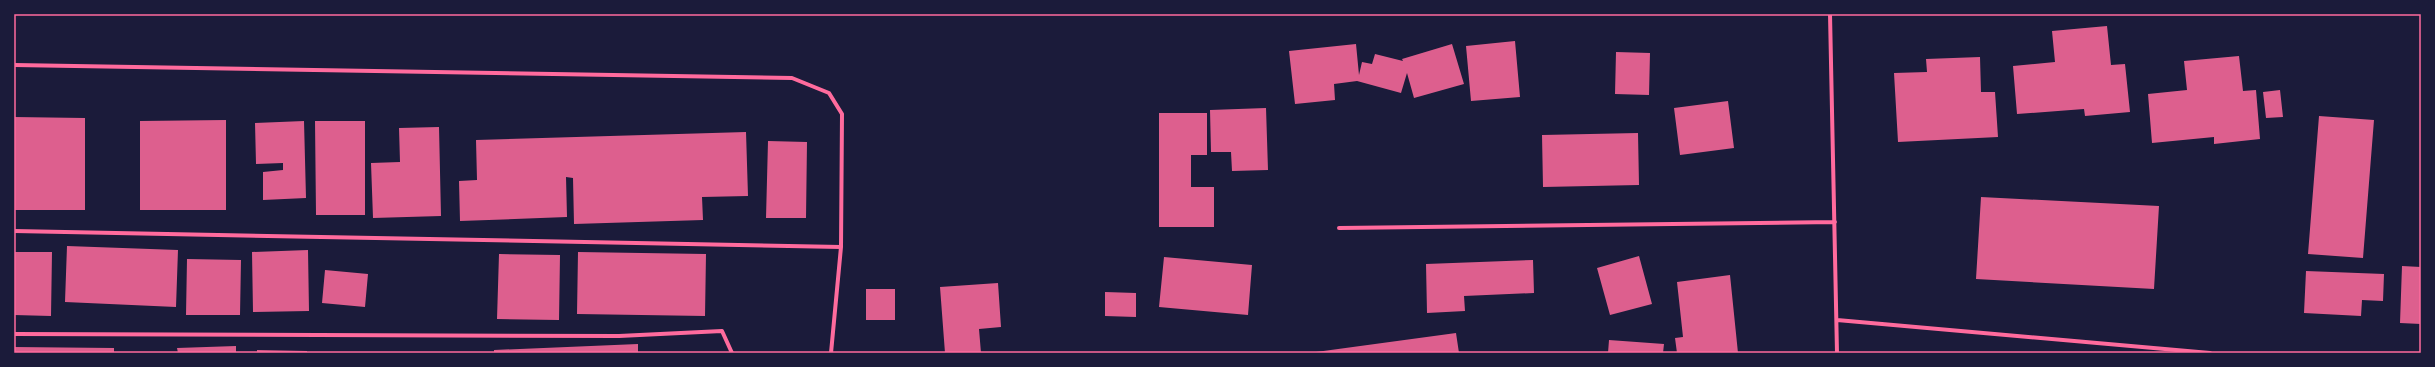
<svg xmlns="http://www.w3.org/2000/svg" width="2435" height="367" font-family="Merriweather,serif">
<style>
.building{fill:#dd5f8e}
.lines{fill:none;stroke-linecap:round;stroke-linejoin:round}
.minor{stroke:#ff6b9d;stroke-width:4}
.neatline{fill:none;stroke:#ff6b9d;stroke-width:1.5}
</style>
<rect width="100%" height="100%" fill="#1b1b3a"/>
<path class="building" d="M 2107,26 L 2111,65 L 2125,64 L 2130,112 L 2085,116 L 2084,109 L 2017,114 L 2013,66 L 2055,62 L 2052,31 Z
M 1515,41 L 1520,97 L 1471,101 L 1466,46 Z
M 1356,44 L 1359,75 L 1362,62 L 1372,64 L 1375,54 L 1403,61 L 1402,59 L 1452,44 L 1464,84 L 1414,98 L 1407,73 L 1401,93 L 1357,81 L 1334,84 L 1335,100 L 1295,104 L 1289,51 Z
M 1616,52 L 1650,53 L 1649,95 L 1615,94 Z
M 2239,56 L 2243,91 L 2256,90 L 2260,139 L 2214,144 L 2214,137 L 2152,143 L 2148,94 L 2187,90 L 2184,61 Z
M 1980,57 L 1981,92 L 1995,92 L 1998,137 L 1898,142 L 1894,73 L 1927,72 L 1926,59 Z
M 2280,90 L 2283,117 L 2266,118 L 2263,92 Z
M 1728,101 L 1734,148 L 1680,155 L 1674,108 Z
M 1266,108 L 1268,170 L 1232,171 L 1231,152 L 1211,152 L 1210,110 Z
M 1159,113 L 1207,113 L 1207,155 L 1191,155 L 1191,187 L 1214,187 L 1214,227 L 1159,227 Z
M 2319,116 L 2374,120 L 2363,258 L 2308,254 Z
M 14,117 L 85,118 L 85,210 L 14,210 Z
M 226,120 L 226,210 L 140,210 L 140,121 Z
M 304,121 L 306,198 L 263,200 L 263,172 L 283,170 L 283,163 L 256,164 L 255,123 Z
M 315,121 L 365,121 L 365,215 L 316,215 Z
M 439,127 L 441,216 L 373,218 L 371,163 L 400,162 L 399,128 Z
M 746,132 L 748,196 L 702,197 L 703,220 L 574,224 L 573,178 L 566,177 L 567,217 L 460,221 L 459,181 L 477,180 L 476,140 Z
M 1638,133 L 1639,185 L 1543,187 L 1542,135 Z
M 768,141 L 807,142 L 806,218 L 766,218 Z
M 1981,197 L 2159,206 L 2154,289 L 1976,279 Z
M 67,246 L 178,250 L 176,307 L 65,302 Z
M 308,250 L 309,311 L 253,312 L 252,252 Z
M 14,252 L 52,252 L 51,316 L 14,315 Z
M 578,252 L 706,254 L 705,316 L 577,314 Z
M 499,254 L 560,255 L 559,320 L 497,319 Z
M 1639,256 L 1652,304 L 1610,315 L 1597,268 Z
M 1164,257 L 1252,265 L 1248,315 L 1159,307 Z
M 187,259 L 241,260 L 240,315 L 186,315 Z
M 1533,260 L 1534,293 L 1464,296 L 1465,311 L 1427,313 L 1426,264 Z
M 2402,266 L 2421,267 L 2421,324 L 2400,323 Z
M 325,270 L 368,274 L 365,307 L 322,303 Z
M 2306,271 L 2384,274 L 2383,301 L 2362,300 L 2361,316 L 2304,313 Z
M 1730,275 L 1738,353 L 1677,353 L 1675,338 L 1683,337 L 1677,282 Z
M 998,283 L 1001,327 L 979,329 L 981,353 L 945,353 L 940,287 Z
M 866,289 L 895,289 L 895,320 L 866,320 Z
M 1105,292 L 1136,293 L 1136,317 L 1105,316 Z
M 1456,333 L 1459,353 L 1316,353 L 1316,352 Z
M 1609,340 L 1664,344 L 1663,353 L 1608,353 Z
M 638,344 L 638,353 L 494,353 L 494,350 Z
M 236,346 L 236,353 L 178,353 L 177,348 Z
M 14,347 L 114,348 L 114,353 L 14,353 Z
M 257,350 L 307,351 L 307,353 L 257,353 Z"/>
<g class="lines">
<path class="minor" d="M 1830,14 L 1837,353
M 14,65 L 792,78 L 829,93 L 842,114 L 841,247 L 831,353
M 1339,228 L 1835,222
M 14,231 L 841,247
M 1837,320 L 2210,353
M 14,334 L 619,336 L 722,331 L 732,353"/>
</g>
<rect width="2435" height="367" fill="none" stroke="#1b1b3a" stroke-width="30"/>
<rect x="15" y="15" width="2405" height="337" class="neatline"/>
</svg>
